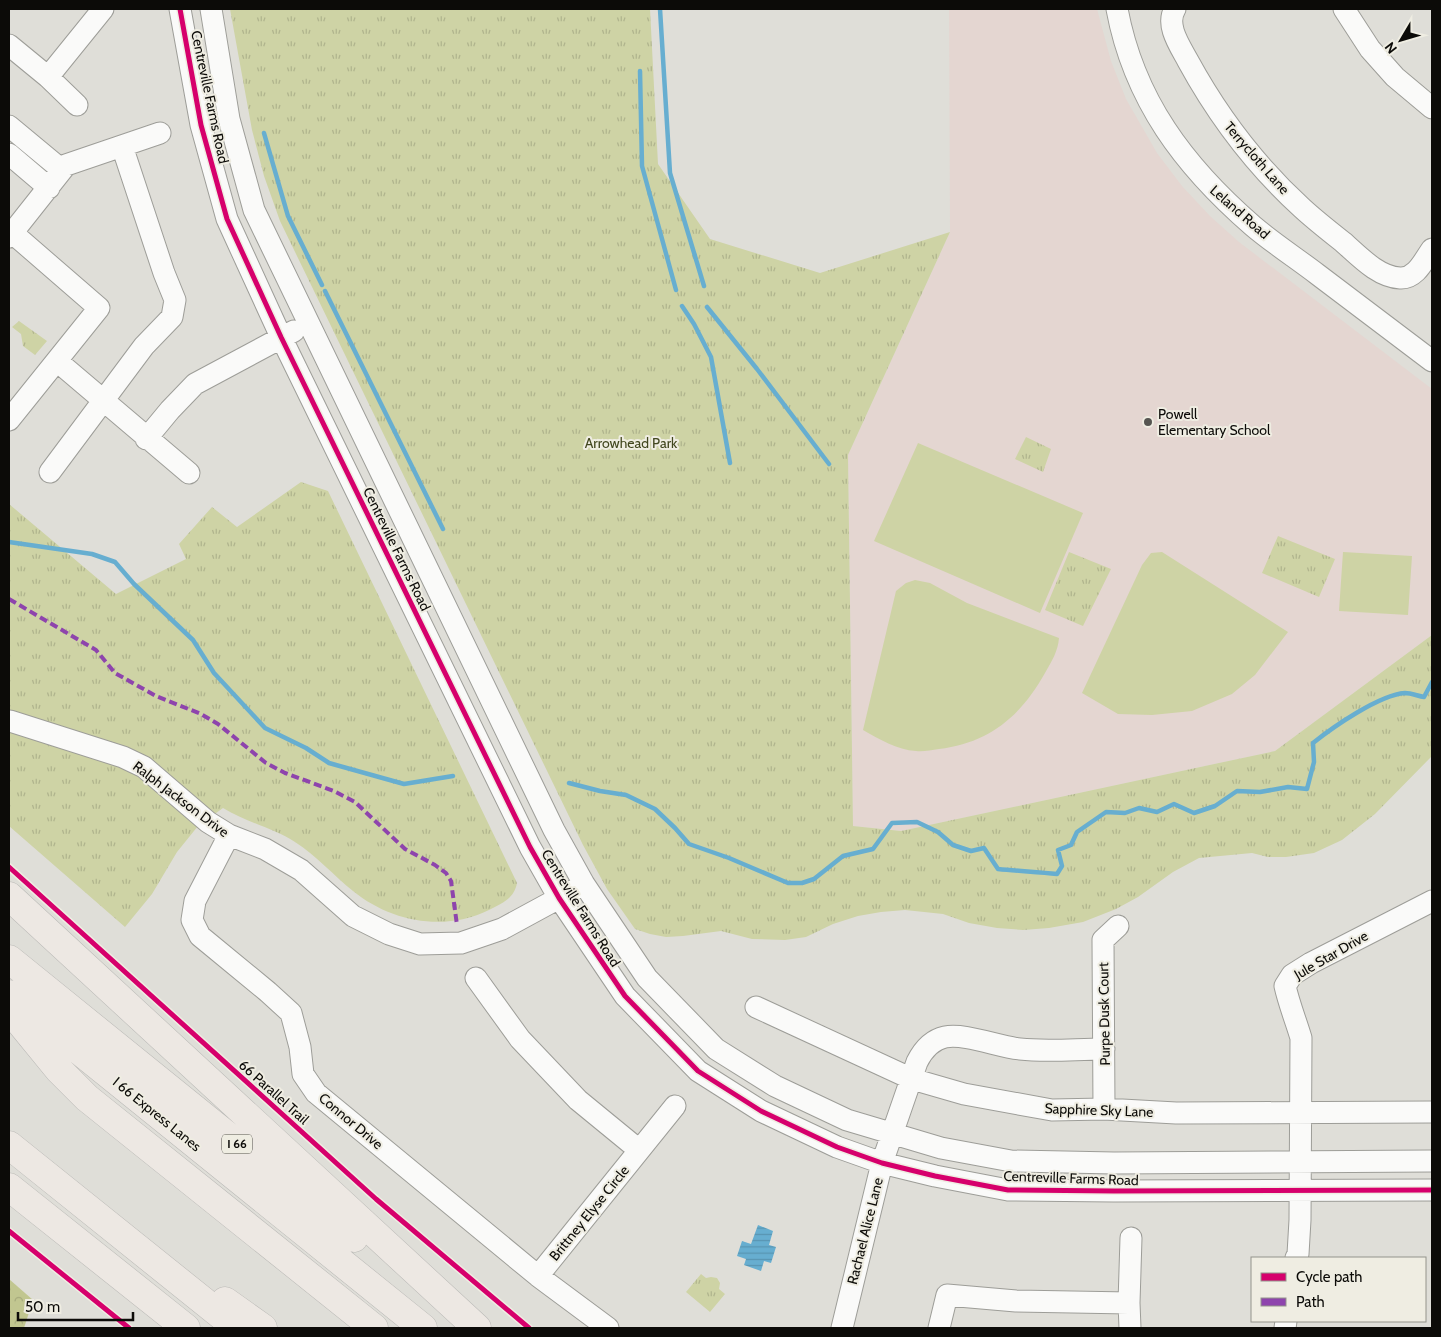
<svg xmlns="http://www.w3.org/2000/svg" width="1441" height="1337" font-family="Cabin,sans-serif">
<style>
.education{fill:#e4d6d1}
.green{fill:#ced3a5}
.forest{fill:url(#forest-crowns)}
.park{fill:url(#park-tufts)}
.water{fill:url(#water-rules)}
.lines{fill:none;stroke-linecap:round;stroke-linejoin:round}
.stream{stroke:#67aed0;stroke-width:4.5}
.minor-casing{stroke:#9d9d98;stroke-width:23}
.highway-casing{stroke:#bab9b6;stroke-width:29}
.minor{stroke:#fafaf9;stroke-width:21}
.highway{stroke:#ede8e3;stroke-width:28}
.quiet{stroke:#8e44ad;stroke-width:4;stroke-dasharray:8 4;stroke-linecap:butt}
.cycleway-casing{stroke:#efede2;stroke-width:8}
.cycleway{stroke:#d6006c;stroke-width:5}
.poi-dot{fill:#565551;stroke:#efede2;stroke-width:2}
.labels{text-anchor:middle;stroke-width:4;stroke-linejoin:round;paint-order:stroke}
.shield{fill:#efede2;stroke:#504f49;stroke-width:1}
.shield-label{font-size:12px;font-weight:bold;fill:#0c0b08}
.street-label{font-size:14px;fill:#0c0b08;stroke:#efede2}
.poi-label{font-size:14px;fill:#0c0b08;stroke:#efede2;text-anchor:start}
.park-label{font-size:14px;fill:#42471f;stroke:#efede2}
</style>
<defs>
<pattern id="forest-crowns" width="20" height="18" patternUnits="userSpaceOnUse" patternTransform="scale(1.25)"><rect width="20" height="18" fill="#c1c690"/><path d="M2 6a3 3 0 1 1 6 0M12 15a3 3 0 1 1 6 0" fill="none" stroke="#a5a97b"/></pattern>
<pattern id="park-tufts" width="24" height="20" patternUnits="userSpaceOnUse" patternTransform="scale(1.25)"><rect width="24" height="20" fill="#ced3a5"/><path d="M3 7l-1-3M5 7V3M7 7l1-3M15 17l-1-3M17 17v-4M19 17l1-3" fill="none" stroke="#b0b48d"/></pattern>
<pattern id="water-rules" width="6" height="5" patternUnits="userSpaceOnUse" patternTransform="scale(1.25)"><rect width="6" height="5" fill="#67aed0"/><path d="M0 2.5h6" fill="none" stroke="#5894b1"/></pattern>
</defs>
<rect width="100%" height="100%" fill="#dfded8"/>
<path class="education" d="M 949,9 L 1097,9 L 1111,61 L 1126,99 L 1157,153 L 1182,186 L 1210,216 L 1239,242 L 1432,389 L 1432,635 L 1275,751 L 901,831 L 853,826 L 848,455 L 950,232 Z"/>
<path class="green" d="M 918,443 L 1083,513 L 1040,613 L 874,541 Z
M 1162,552 L 1288,632 L 1255,675 L 1232,694 L 1192,711 L 1152,715 L 1118,714 L 1082,693 L 1142,565 L 1151,553 Z
M 1343,552 L 1412,556 L 1408,615 L 1339,611 Z
M 915,580 L 930,583 L 967,603 L 1059,638 C 1058,651 1052,661 1045,673 C 1021,716 989,743 939,749 C 931,750 923,752 916,751 C 897,750 879,739 863,730 L 896,591 L 906,583 Z"/>
<path class="forest" d="M 9,1279 L 33,1300 L 24,1328 L 9,1328 Z"/>
<path class="park" d="M 230,9 L 650,9 L 658,164 L 710,239 L 820,273 L 950,232 L 848,455 L 853,826 L 901,831 L 1275,751 L 1432,635 L 1432,756 L 1375,814 L 1342,840 L 1314,853 L 1286,857 L 1268,857 L 1252,853 L 1199,858 L 1173,872 L 1138,897 L 1116,909 L 1083,922 L 1049,928 L 1023,930 L 997,928 L 969,923 L 943,914 L 905,910 L 881,912 L 858,916 L 833,924 L 806,937 L 785,940 L 752,939 L 721,931 L 683,936 L 666,937 L 650,934 L 635,929 L 607,889 L 583,845 L 280,221 L 264,176 L 252,130 Z
M 19,321 L 47,341 L 35,355 L 23,346 L 21,334 L 12,327 Z
M 1026,437 L 1051,449 L 1043,472 L 1015,459 Z
M 301,482 L 328,491 L 517,883 C 514,899 502,903 489,910 C 445,932 391,922 353,891 C 334,876 317,856 295,842 C 273,828 246,822 223,808 L 198,826 L 177,852 L 152,894 L 125,927 L 9,826 L 9,504 L 116,594 L 186,559 L 179,544 L 212,507 L 237,527 Z
M 1278,536 L 1335,559 L 1319,597 L 1262,573 Z
M 1069,552 L 1111,569 L 1083,626 L 1045,610 Z
M 701,1274 L 706,1278 L 711,1277 L 717,1278 L 720,1283 L 719,1289 L 725,1294 L 710,1312 L 686,1292 Z"/>
<path class="water" d="M 758,1225 L 773,1231 L 769,1245 L 776,1247 L 771,1263 L 764,1261 L 761,1271 L 744,1265 L 746,1259 L 737,1256 L 742,1241 L 751,1244 Z"/>
<g class="lines">
<path class="stream" d="M 660,9 L 670,173 L 704,286
M 640,71 L 642,166 L 676,290
M 264,133 L 288,216 L 322,285
M 325,291 L 443,529
M 682,306 L 694,324 L 711,357 L 730,463
M 707,307 L 757,369 L 829,464
M 9,542 L 92,554 L 115,562 L 134,584 L 193,640 L 214,673 L 265,728 L 306,748 L 329,763 L 404,784 L 453,776
M 569,783 L 600,791 L 626,795 L 655,809 L 675,828 L 689,844 L 729,858 L 788,883 L 802,883 L 814,879 L 843,856 L 873,849 L 892,823 L 917,822 L 938,832 L 953,845 L 971,851 L 984,848 L 998,869 C 1018,871 1037,872 1057,874 L 1062,866 L 1058,850 L 1071,845 L 1077,832 L 1106,812 L 1125,813 L 1139,808 L 1157,812 L 1174,804 L 1194,813 L 1215,806 L 1237,791 L 1260,792 L 1288,787 L 1307,789 L 1314,762 L 1313,743 C 1333,727 1379,695 1405,693 C 1411,693 1418,696 1424,697 L 1432,682"/>
<g class="minor-casing">
<path id="minor" d="M 180,9 L 201,125 L 227,219 L 281,337 L 530,847 L 559,898 L 625,996 L 698,1071 L 761,1111 L 837,1147 L 882,1163 L 935,1176 L 1008,1190 L 1114,1191 L 1432,1190
M 211,9 L 229,119 L 254,210 L 554,830 L 584,884 L 647,978 L 716,1049 L 775,1086 L 847,1120 L 941,1148 L 1011,1161 L 1114,1163 L 1432,1161
M 1117,9 C 1134,100 1184,166 1253,226 C 1273,243 1296,258 1317,274 C 1355,303 1394,332 1432,361
M 1175,9 C 1165,25 1180,46 1188,61 C 1218,116 1256,166 1302,208 C 1315,220 1329,231 1343,242 C 1359,256 1378,277 1400,278 C 1416,279 1424,260 1432,249
M 1344,9 L 1370,49 L 1395,77 L 1432,108
M 9,45 L 48,77 L 77,105
M 48,77 L 103,9
M 9,126 L 62,170
M 9,154 L 49,188
M 9,230 L 99,308 L 9,420
M 9,237 L 66,165 L 160,133
M 57,361 L 189,473
M 146,439 L 170,410 L 195,384 L 294,331
M 50,472 L 144,346 L 172,317 L 175,300 L 164,273 L 122,146
M 10,721 L 123,757 L 144,767 L 208,822 L 229,835 L 265,849 L 301,870 L 353,916 L 389,934 L 420,944 L 461,943 L 502,929 L 572,891
M 229,835 L 195,901 L 192,920 L 200,936 L 268,992 L 291,1013 L 300,1047 L 303,1074 L 316,1093 L 538,1276 L 608,1328
M 476,978 L 520,1039 L 578,1100 L 639,1150
M 756,1007 L 912,1079 L 964,1094 L 1052,1110 L 1104,1109 L 1176,1113 L 1432,1112
M 1104,1109 L 1103,940 L 1118,926
M 1296,1258 L 1298,1254 L 1300,1220 L 1301,1038 C 1296,1021 1289,1004 1285,986 L 1292,975 L 1311,963 L 1432,901
M 538,1276 L 675,1106
M 842,1328 L 882,1163 L 917,1062 C 923,1050 931,1040 945,1037 C 965,1033 999,1047 1020,1049 C 1047,1052 1076,1049 1104,1049
M 939,1328 L 947,1295 L 1016,1301 L 1129,1303
M 1130,1328 L 1129,1303 L 1131,1238
M 1285,1328 L 1286,1321"/>
</g>
<g class="highway-casing">
<path id="highway" d="M 9,896 L 477,1328
M 9,959 L 354,1238
M 9,994 L 423,1328
M 9,1009 L 59,1070 L 87,1098 L 374,1328
M 9,1145 L 237,1328
M 9,1187 L 186,1328
M 225,1301 L 263,1328"/>
</g>
<use href="#minor" class="minor"/>
<use href="#highway" class="highway"/>
<path class="quiet" d="M 9,599 L 96,650 L 115,673 L 156,696 L 201,714 L 218,724 L 266,763 L 285,773 L 334,791 L 355,802 L 405,849 L 435,865 L 446,873 L 451,881 L 457,925"/>
<g class="cycleway-casing">
<path id="cycleway" d="M 180,9 L 201,125 L 227,219 L 281,337 L 530,847 L 559,898 L 625,996 L 698,1071 L 761,1111 L 837,1147 L 882,1163 L 935,1176 L 1008,1190 L 1114,1191 L 1432,1190
M 9,867 L 376,1199 L 529,1328
M 9,1231 L 129,1328"/>
</g>
<use href="#cycleway" class="cycleway"/>
</g>
<circle class="poi-dot" cx="1148" cy="422" r="5"/>
<g class="labels">
<rect class="shield" x="222" y="1134.5" width="30" height="19" rx="4"/>
<g class="shield-label">
<text x="237" y="1148">I 66</text>
</g>
<g class="street-label">
<text transform="translate(210 97) rotate(78)" y="5">Centreville Farms Road</text>
<text transform="translate(1257 158) rotate(49)" y="5">Terrycloth Lane</text>
<text transform="translate(1240 212) rotate(41)" y="5">Leland Road</text>
<text transform="translate(397 549) rotate(64)" y="5">Centreville Farms Road</text>
<text transform="translate(181 799) rotate(37)" y="5">Ralph Jackson Drive</text>
<text transform="translate(581 908) rotate(58)" y="5">Centreville Farms Road</text>
<text transform="translate(1331 955) rotate(-30)" y="5">Jule Star Drive</text>
<text transform="translate(1104 1014) rotate(-91)" y="5">Purpe Dusk Court</text>
<text transform="translate(274 1092) rotate(42)" y="5">66 Parallel Trail</text>
<text transform="translate(1099 1110) rotate(2)" y="5">Sapphire Sky Lane</text>
<text transform="translate(157 1114) rotate(39)" y="5">I 66 Express Lanes</text>
<text transform="translate(351 1121) rotate(40)" y="5">Connor Drive</text>
<text transform="translate(1071 1178) rotate(2)" y="5">Centreville Farms Road</text>
<text transform="translate(589 1213) rotate(-51)" y="5">Brittney Elyse Circle</text>
<text transform="translate(865 1231) rotate(-76)" y="5">Rachael Alice Lane</text>
</g>
<g class="poi-label">
<text x="1158" y="419">Powell<tspan x="1158" dy="16">Elementary School</tspan></text>
</g>
<g class="park-label">
<text x="631" y="448">Arrowhead Park</text>
</g>
</g>
<rect width="1441" height="1337" fill="none" stroke="#0c0b08" stroke-width="20"/>
<rect x="1251" y="1257" width="175" height="65" fill="#efede2" stroke="#94938b"/>
<rect x="1261" y="1273" width="25" height="8" fill="#d6006c" stroke="#94938b"/>
<text x="1296" y="1282" font-size="15" fill="#0c0b08">Cycle path</text>
<rect x="1261" y="1298" width="25" height="8" fill="#8e44ad" stroke="#94938b"/>
<text x="1296" y="1307" font-size="15" fill="#0c0b08">Path</text>
<g transform="translate(1401 40) rotate(232)" stroke="#efede2" stroke-width="4" paint-order="stroke">
<path d="M0-4L9 19L0 12L-9 19Z" fill="#0c0b08"/>
<text y="-8" font-size="14" font-weight="bold" text-anchor="middle" fill="#0c0b08">N</text>
</g>
<path d="M18 1312v8h115v-8" fill="none" stroke="#0c0b08" stroke-width="2.5"/>
<text x="25" y="1312" font-size="15" fill="#0c0b08" stroke="#efede2" stroke-width="4" paint-order="stroke">50 m</text>
</svg>
